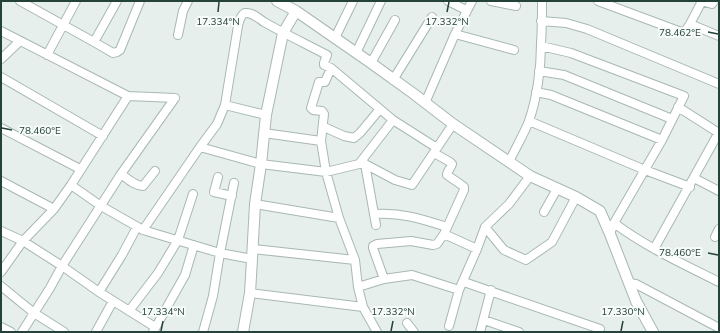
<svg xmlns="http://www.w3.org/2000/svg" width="720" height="333" font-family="'Nunito Sans',sans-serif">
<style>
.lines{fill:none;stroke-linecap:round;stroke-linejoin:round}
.minor-casing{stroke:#a8b8b2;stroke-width:10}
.tertiary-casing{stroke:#a8b8b2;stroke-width:12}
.minor{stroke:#fff;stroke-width:8}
.tertiary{stroke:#fff;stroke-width:10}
.ticks{fill:none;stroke:#24423a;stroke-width:1.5}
.ticks-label{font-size:10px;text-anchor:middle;fill:#24423a;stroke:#f7fbf9;stroke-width:4;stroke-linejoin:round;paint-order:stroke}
</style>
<rect width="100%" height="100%" fill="#e6efeb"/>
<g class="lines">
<g class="minor-casing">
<path id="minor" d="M 20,1 L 94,42 L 113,53 L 117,52 L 120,50 L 140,1
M 448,1 L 466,10
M 491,1 L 516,6
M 598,1 L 684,33 L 690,24 L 719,36
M 701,1 L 712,4 L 714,1
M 541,21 L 566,23 L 587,29 L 719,84
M 690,24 L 702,1
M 1,31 L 128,96 L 175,98
M 455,34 L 514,50
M 178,35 L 183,11 L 188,1
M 335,38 L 353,1
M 94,42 L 117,1
M 541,46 L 571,53 L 684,96 L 662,140 L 614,223 L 610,234
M 356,53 L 381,1
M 47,55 L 76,1
M 1,59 L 20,41
M 371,63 L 395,20
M 331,68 L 325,82 L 319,82 L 311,108 L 313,110 L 322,111 L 324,114 L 321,141 L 326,172 L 339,218 L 355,260 L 358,287 L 363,307 L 377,332
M 539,71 L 564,75 L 672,119
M 1,77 L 103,136
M 393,80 L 432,17
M 536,92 L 551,95 L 662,140
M 425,103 L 455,34 L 472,1
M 225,105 L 266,115
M 678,107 L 719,133
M 529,121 L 645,170 L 690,187
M 324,127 L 344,136 L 354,138 L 360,133 L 380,109
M 1,128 L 80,169
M 264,133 L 321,141
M 200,147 L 261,164 L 326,172 L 359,164 L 365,164 L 395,180 L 412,185 L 453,124
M 509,162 C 515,149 524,134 529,121 C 537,98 541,68 541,44 C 542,30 542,15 542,1
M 359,164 L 393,120
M 365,164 L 376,225
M 121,174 C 128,179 135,186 143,186 L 155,171
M 530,176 L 509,204 L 485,227 L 504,250 L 526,260 L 552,242 L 576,197
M 218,177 L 214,192 L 232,196
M 694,178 L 719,191
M 1,181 L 54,209
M 71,185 L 101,206 L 143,230 L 220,253 L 252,259
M 255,204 L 339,218
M 544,212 L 557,189
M 374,214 C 401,212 422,219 447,227
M 614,223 C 646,247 683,264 719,282
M 143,230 L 200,147 L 217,124 L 225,105 L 238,26 C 239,22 240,15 245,13 C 252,12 258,18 264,22 C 285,34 306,44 327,55 L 324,63 L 324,65 L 331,68 L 380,109 L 393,120 L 437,148
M 1,231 L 23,241 L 62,266 L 99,292 L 155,327
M 444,234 L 477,249
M 715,237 L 719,229
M 253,249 L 355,260
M 654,249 L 719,132
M 1,272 L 23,241 L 54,209 L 71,185 L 128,96
M 384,279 L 373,248 L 373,246 L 377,244 L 411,241 L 433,245 L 437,244 L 444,234 L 464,190 L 464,187 L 463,186 L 447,175 C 447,171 451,168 452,164 L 450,162 L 434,153
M 464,282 L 600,329
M 629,283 L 636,284 L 719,328
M 1,286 L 34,313 L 64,332
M 358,287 L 384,279 L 412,275 L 459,290
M 99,292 L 122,255 L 137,227
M 250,293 L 363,307
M 129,311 L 158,273 L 178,240 L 193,194
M 484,320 L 519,332
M 407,323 L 414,332
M 449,326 L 459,290 L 477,249 L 485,227
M 1,327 L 11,332
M 22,332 L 50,288 L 62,266 L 121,174 L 175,98
M 96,332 L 113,301
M 153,332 L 185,275 L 194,245
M 203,332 L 213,296 L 220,253 L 234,183
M 480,332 L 491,290"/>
</g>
<g class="tertiary-casing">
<path id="tertiary" d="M 277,1 L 296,11 L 371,63 L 414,94 L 453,124 L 530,176 L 576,197 L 600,211 L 610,234 L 636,301 L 653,332
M 243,332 L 250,293 L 252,259 L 255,204 L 261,164 L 266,115 L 283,33 L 296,11"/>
</g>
<use href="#minor" class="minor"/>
<use href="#tertiary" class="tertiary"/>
</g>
<path class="ticks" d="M 218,12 L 219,2M 447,12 L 449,2M 708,32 L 718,34M 2,128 L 12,130M 708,253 L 718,255M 161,331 L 163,321M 391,331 L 393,321M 621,331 L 623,321"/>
<g class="ticks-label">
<text x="218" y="25">17.334°N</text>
<text x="447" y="25">17.332°N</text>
<text x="680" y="36">78.462°E</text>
<text x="40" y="134">78.460°E</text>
<text x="680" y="256">78.460°E</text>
<text x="163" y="315">17.334°N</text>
<text x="393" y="315">17.332°N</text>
<text x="623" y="315">17.330°N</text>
</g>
<rect width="720" height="333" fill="none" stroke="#24423a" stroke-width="4"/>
</svg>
